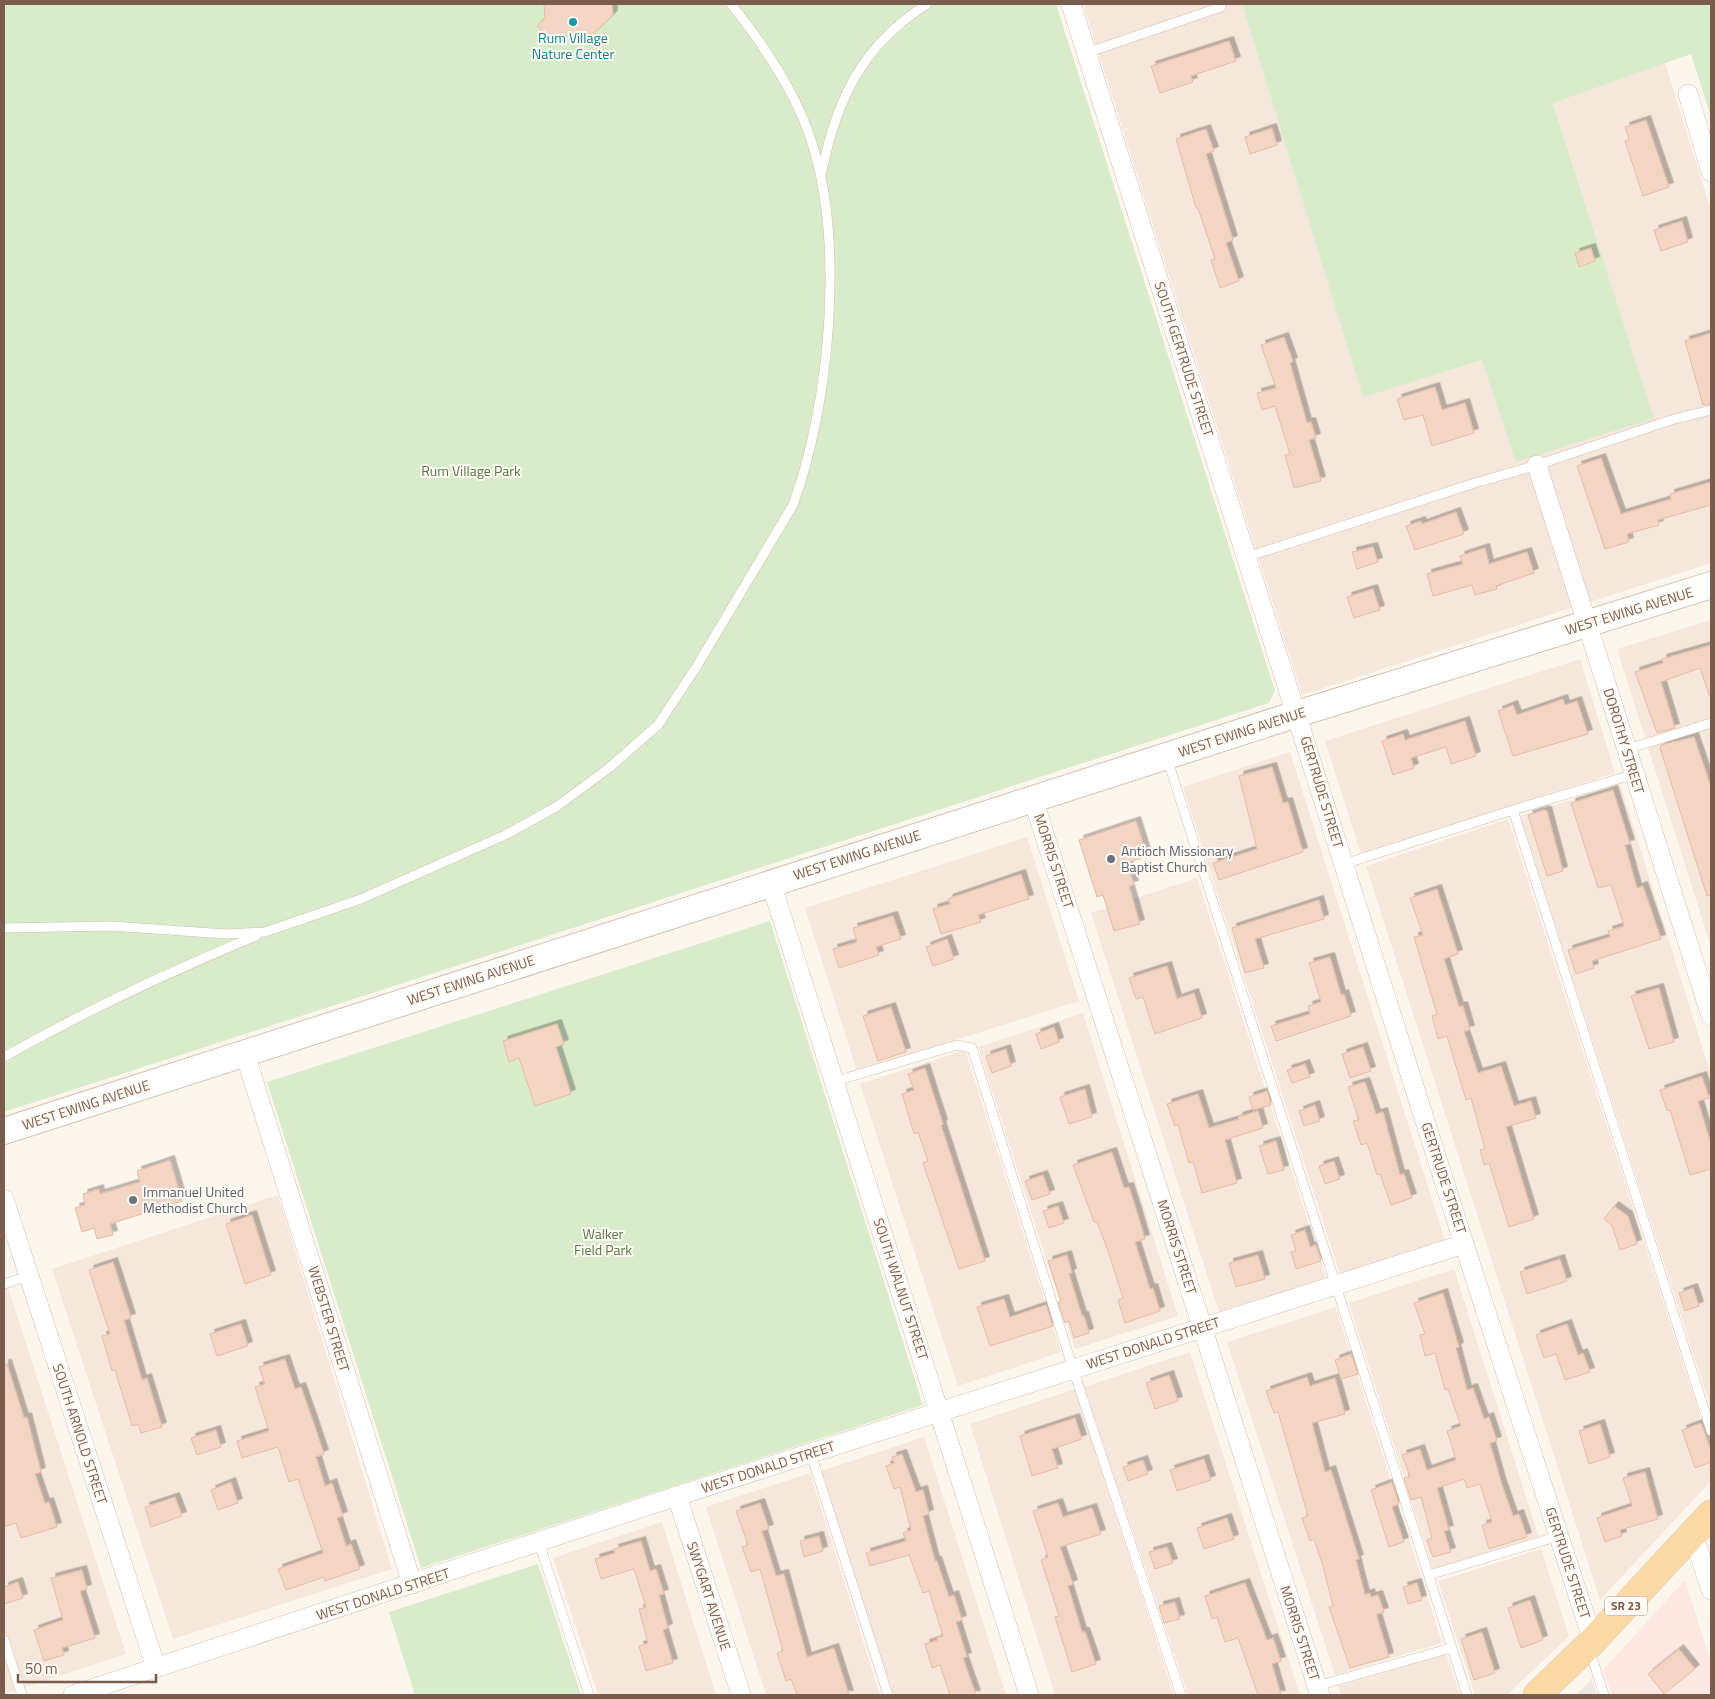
<svg xmlns="http://www.w3.org/2000/svg" width="1715" height="1699" font-family="'Titillium Web',sans-serif">
<style>
.residential{fill:#f5e8da}
.commercial{fill:#fde8e0}
.industrial{fill:#efe9e4}
.green{fill:#d8ecc9}
.building{fill:#f3d5c3;stroke:#e6bba3;filter:url(#shadow)}
.lines{fill:none;stroke-linecap:round;stroke-linejoin:round}
.lane-casing{stroke:#d1beb0;stroke-width:10}
.street-casing{stroke:#d1beb0;stroke-width:20}
.secondary-casing{stroke:#d6c0b0;stroke-width:28}
.primary-casing{stroke:#dad1cd;stroke-width:29}
.lane{stroke:#fff;stroke-width:9}
.street{stroke:#fff;stroke-width:19}
.secondary{stroke:#fff;stroke-width:26}
.primary{stroke:#fbd9a5;stroke-width:28}
.culture-dot{fill:#0f9aa8;stroke:#fffaf3;stroke-width:2}
.worship-dot{fill:#6b7280;stroke:#fffaf3;stroke-width:2}
.labels{text-anchor:middle;stroke-width:4;stroke-linejoin:round;paint-order:stroke}
.shield{fill:#fffaf3;stroke:#a28b7f;stroke-width:1}
.shield-label{font-size:12px;font-weight:bold;fill:#7a5c4d}
.culture-label{font-size:14px;fill:#0d838f;stroke:#fffaf3}
.street-label{font-size:14px;fill:#7a5c4d;stroke:#fffaf3}
.park-label{font-size:14px;fill:#537a41;stroke:#fffaf3}
.worship-label{font-size:14px;fill:#5b616d;stroke:#fffaf3;text-anchor:start}
</style>
<defs>
<filter id="shadow"><feDropShadow dx="4.5" dy="-4.5" stdDeviation="0" flood-color="#0004"/></filter>
</defs>
<rect width="100%" height="100%" fill="#fdf6ec"/>
<path class="residential" d="M 1083,4 L 1242,4 L 1363,396 L 1482,360 L 1654,418 L 1553,102 L 1665,63 L 1711,210 L 1711,563 L 1302,695 Z
M 1711,620 L 1711,947 L 1617,649 Z
M 1580,659 L 1615,773 L 1361,854 L 1325,741 Z
M 1290,752 L 1445,1240 L 1340,1274 L 1183,787 Z
M 1620,784 L 1711,1075 L 1711,1409 L 1520,816 Z
M 1508,819 L 1711,1450 L 1711,1481 L 1600,1600 L 1366,866 Z
M 1027,837 L 1079,1001 L 857,1071 L 805,908 Z
M 1197,878 L 1326,1277 L 1219,1312 L 1091,913 Z
M 1083,1013 L 1178,1316 L 1075,1349 L 978,1047 Z
M 965,1050 L 1061,1352 L 958,1386 L 860,1084 Z
M 278,1195 L 392,1569 L 173,1639 L 52,1269 Z
M 1454,1269 L 1539,1538 L 1433,1570 L 1349,1303 Z
M 4,1275 L 126,1654 L 4,1694 Z
M 1336,1307 L 1442,1643 L 1335,1675 L 1227,1342 Z
M 1190,1352 L 1300,1695 L 1188,1695 L 1084,1387 Z
M 1075,1389 L 1174,1695 L 1055,1695 L 970,1424 Z
M 924,1437 L 1006,1695 L 893,1695 L 821,1471 Z
M 810,1473 L 880,1695 L 766,1695 L 706,1507 Z
M 662,1522 L 716,1695 L 598,1695 L 553,1558 Z
M 1541,1549 L 1569,1636 L 1507,1695 L 1475,1695 L 1438,1581 Z
M 1446,1654 L 1460,1695 L 1341,1695 L 1338,1686 Z"/>
<path class="commercial" d="M 1685,1580 L 1711,1663 L 1711,1693 L 1705,1695 L 1612,1695 L 1603,1670 Z"/>
<path class="industrial" d="M 1592,1679 L 1597,1695 L 1575,1695 Z"/>
<path class="green" d="M 4,4 L 1056,4 L 1275,691 L 1269,703 L 4,1112 Z
M 1242,4 L 1711,4 L 1711,117 L 1691,54 L 1553,103 L 1654,418 L 1516,462 L 1482,360 L 1363,397 Z
M 770,921 L 923,1405 L 421,1568 L 267,1082 Z
M 538,1564 L 581,1695 L 415,1695 L 389,1612 Z"/>
<path class="building" d="M 544,4 L 612,4 L 613,15 L 592,35 L 564,36 L 555,44 L 537,26 L 545,18 Z
M 1229,41 L 1236,61 L 1191,76 L 1193,82 L 1160,93 L 1151,66 Z
M 1646,120 L 1669,187 L 1643,196 L 1625,141 L 1629,139 L 1625,127 Z
M 1272,128 L 1277,145 L 1250,154 L 1245,137 Z
M 1206,129 L 1214,151 L 1206,154 L 1233,240 L 1226,243 L 1239,281 L 1220,288 L 1211,260 L 1215,259 L 1198,208 L 1196,208 L 1176,139 Z
M 1682,221 L 1688,242 L 1661,251 L 1654,230 Z
M 1591,248 L 1595,261 L 1579,267 L 1575,253 Z
M 1711,333 L 1711,404 L 1703,405 L 1685,341 Z
M 1284,337 L 1293,362 L 1290,363 L 1307,423 L 1311,422 L 1316,438 L 1309,440 L 1321,481 L 1294,488 L 1285,455 L 1290,454 L 1275,406 L 1262,410 L 1257,393 L 1276,388 L 1261,345 Z
M 1435,387 L 1442,410 L 1465,403 L 1474,433 L 1432,446 L 1423,415 L 1404,420 L 1397,399 Z
M 1601,458 L 1621,514 L 1671,499 L 1670,494 L 1711,482 L 1711,505 L 1658,520 L 1659,525 L 1627,534 L 1629,542 L 1605,549 L 1577,466 Z
M 1456,512 L 1464,534 L 1415,550 L 1406,526 L 1421,521 L 1422,524 Z
M 1373,547 L 1378,562 L 1357,569 L 1352,552 Z
M 1485,548 L 1489,564 L 1527,552 L 1534,573 L 1496,586 L 1497,589 L 1475,595 L 1472,585 L 1433,596 L 1427,574 L 1463,564 L 1460,556 Z
M 1373,589 L 1380,610 L 1354,618 L 1347,597 Z
M 1711,645 L 1711,695 L 1709,695 L 1700,668 L 1661,682 L 1675,728 L 1657,733 L 1635,672 L 1663,663 L 1662,659 Z
M 1563,699 L 1565,705 L 1577,701 L 1588,734 L 1513,756 L 1498,711 L 1513,705 L 1517,715 Z
M 1465,721 L 1476,756 L 1451,764 L 1446,747 L 1411,758 L 1414,768 L 1393,775 L 1382,741 L 1403,734 L 1405,740 Z
M 1694,737 L 1711,787 L 1711,895 L 1707,896 L 1660,748 L 1661,745 Z
M 1272,767 L 1283,803 L 1288,802 L 1303,852 L 1219,880 L 1213,863 L 1257,849 L 1239,776 Z
M 1613,790 L 1630,844 L 1625,845 L 1637,888 L 1643,886 L 1661,939 L 1592,961 L 1594,968 L 1576,974 L 1568,950 L 1610,937 L 1608,931 L 1624,926 L 1611,885 L 1598,888 L 1571,803 Z
M 1544,810 L 1547,811 L 1563,871 L 1547,876 L 1528,815 Z
M 1136,821 L 1147,856 L 1127,863 L 1134,885 L 1129,886 L 1140,924 L 1114,931 L 1103,895 L 1097,897 L 1079,840 Z
M 1021,874 L 1029,899 L 978,915 L 981,922 L 941,934 L 933,909 L 950,904 L 948,899 Z
M 1437,889 L 1458,954 L 1444,959 L 1459,1007 L 1463,1006 L 1470,1030 L 1464,1031 L 1478,1073 L 1501,1066 L 1514,1106 L 1531,1101 L 1536,1118 L 1506,1127 L 1534,1219 L 1509,1227 L 1489,1163 L 1484,1165 L 1480,1150 L 1485,1149 L 1471,1098 L 1466,1100 L 1447,1036 L 1438,1039 L 1432,1016 L 1437,1014 L 1414,937 L 1423,935 L 1410,898 Z
M 1319,900 L 1324,919 L 1255,939 L 1264,968 L 1245,973 L 1232,928 Z
M 893,916 L 901,939 L 876,947 L 879,955 L 839,968 L 833,949 L 857,942 L 853,928 Z
M 947,939 L 954,959 L 933,966 L 926,947 Z
M 1330,957 L 1341,995 L 1344,994 L 1351,1016 L 1276,1041 L 1271,1026 L 1310,1014 L 1308,1006 L 1321,1002 L 1309,963 Z
M 1167,966 L 1177,999 L 1194,993 L 1202,1018 L 1155,1034 L 1143,997 L 1136,999 L 1129,978 Z
M 1659,988 L 1674,1042 L 1649,1049 L 1631,996 Z
M 891,1007 L 906,1052 L 878,1061 L 863,1016 Z
M 557,1024 L 564,1044 L 556,1047 L 571,1094 L 535,1106 L 519,1058 L 509,1062 L 503,1041 Z
M 1054,1027 L 1059,1042 L 1041,1049 L 1036,1034 Z
M 1363,1047 L 1371,1071 L 1350,1078 L 1342,1054 Z
M 1006,1049 L 1011,1066 L 992,1073 L 986,1056 Z
M 1305,1064 L 1310,1077 L 1292,1083 L 1287,1070 Z
M 925,1068 L 943,1124 L 941,1125 L 985,1261 L 959,1269 L 923,1163 L 928,1161 L 918,1132 L 914,1134 L 902,1094 L 914,1090 L 908,1074 Z
M 1702,1076 L 1709,1098 L 1698,1101 L 1711,1144 L 1711,1169 L 1690,1175 L 1670,1110 L 1667,1111 L 1660,1090 Z
M 1365,1082 L 1376,1114 L 1383,1112 L 1400,1175 L 1404,1174 L 1412,1198 L 1391,1205 L 1380,1174 L 1377,1175 L 1367,1143 L 1361,1145 L 1353,1121 L 1359,1120 L 1348,1087 Z
M 1085,1089 L 1092,1117 L 1069,1124 L 1060,1097 Z
M 1267,1091 L 1271,1105 L 1253,1110 L 1249,1097 Z
M 1198,1094 L 1209,1128 L 1239,1119 L 1238,1117 L 1258,1111 L 1263,1128 L 1225,1140 L 1237,1183 L 1202,1193 L 1193,1162 L 1189,1163 L 1178,1125 L 1175,1126 L 1167,1104 Z
M 1315,1105 L 1320,1121 L 1304,1126 L 1299,1111 Z
M 1276,1141 L 1284,1170 L 1268,1174 L 1259,1146 Z
M 1112,1152 L 1124,1188 L 1129,1187 L 1136,1209 L 1145,1239 L 1135,1242 L 1150,1289 L 1153,1288 L 1160,1311 L 1125,1323 L 1118,1300 L 1123,1298 L 1108,1251 L 1097,1222 L 1094,1222 L 1073,1165 Z
M 170,1160 L 182,1201 L 110,1224 L 113,1235 L 97,1239 L 94,1228 L 82,1232 L 75,1208 L 85,1205 L 83,1194 L 99,1189 L 100,1194 L 140,1182 L 137,1171 Z
M 1334,1161 L 1340,1179 L 1325,1184 L 1319,1166 Z
M 1043,1175 L 1050,1194 L 1032,1200 L 1025,1181 Z
M 1058,1206 L 1064,1223 L 1049,1228 L 1043,1211 Z
M 1614,1206 L 1628,1216 L 1637,1244 L 1620,1250 L 1612,1226 L 1604,1219 Z
M 252,1215 L 271,1275 L 245,1284 L 226,1224 Z
M 1305,1230 L 1310,1247 L 1316,1245 L 1321,1261 L 1296,1269 L 1291,1252 L 1296,1251 L 1291,1235 Z
M 1067,1255 L 1072,1273 L 1069,1274 L 1082,1316 L 1084,1316 L 1089,1333 L 1074,1338 L 1069,1321 L 1065,1323 L 1058,1302 L 1061,1301 L 1048,1261 Z
M 1258,1255 L 1265,1279 L 1236,1287 L 1229,1263 Z
M 1560,1259 L 1567,1281 L 1527,1294 L 1520,1272 Z
M 113,1262 L 131,1318 L 124,1320 L 142,1380 L 147,1378 L 162,1427 L 141,1433 L 138,1424 L 132,1426 L 115,1370 L 112,1371 L 102,1336 L 110,1334 L 89,1270 Z
M 1693,1288 L 1699,1306 L 1685,1311 L 1679,1293 Z
M 1443,1293 L 1459,1347 L 1456,1348 L 1467,1390 L 1473,1388 L 1484,1419 L 1489,1417 L 1497,1441 L 1490,1443 L 1502,1485 L 1513,1516 L 1519,1514 L 1527,1537 L 1489,1549 L 1482,1525 L 1492,1522 L 1480,1484 L 1467,1488 L 1464,1479 L 1437,1488 L 1449,1530 L 1444,1531 L 1451,1552 L 1433,1557 L 1427,1540 L 1432,1538 L 1421,1497 L 1411,1500 L 1404,1478 L 1410,1476 L 1402,1455 L 1420,1449 L 1427,1470 L 1456,1460 L 1447,1431 L 1461,1426 L 1448,1389 L 1445,1390 L 1435,1353 L 1425,1356 L 1420,1335 L 1425,1334 L 1414,1303 Z
M 1004,1299 L 1010,1317 L 1046,1305 L 1053,1326 L 990,1346 L 977,1307 Z
M 241,1324 L 248,1346 L 217,1356 L 210,1334 Z
M 1567,1324 L 1578,1355 L 1583,1353 L 1590,1372 L 1565,1380 L 1556,1354 L 1544,1358 L 1536,1335 Z
M 1351,1354 L 1358,1374 L 1341,1379 L 1335,1360 Z
M 285,1359 L 295,1389 L 301,1387 L 313,1421 L 324,1454 L 316,1457 L 325,1486 L 332,1483 L 343,1516 L 337,1518 L 346,1546 L 351,1544 L 360,1569 L 325,1581 L 324,1577 L 286,1590 L 278,1569 L 323,1553 L 298,1479 L 289,1482 L 278,1447 L 242,1458 L 237,1441 L 269,1431 L 255,1387 L 265,1384 L 259,1367 Z
M 4,1364 L 7,1364 L 24,1418 L 27,1417 L 41,1472 L 35,1474 L 45,1503 L 49,1502 L 57,1527 L 21,1538 L 16,1523 L 4,1527 Z
M 1169,1375 L 1178,1401 L 1155,1409 L 1146,1383 Z
M 1307,1377 L 1310,1386 L 1335,1378 L 1345,1414 L 1312,1423 L 1325,1472 L 1331,1470 L 1346,1518 L 1359,1559 L 1356,1560 L 1365,1595 L 1370,1593 L 1371,1597 L 1378,1595 L 1384,1612 L 1377,1614 L 1377,1617 L 1389,1657 L 1350,1668 L 1329,1607 L 1333,1606 L 1323,1566 L 1314,1539 L 1310,1541 L 1302,1518 L 1308,1516 L 1278,1412 L 1274,1413 L 1266,1391 Z
M 1075,1418 L 1082,1439 L 1052,1449 L 1058,1468 L 1032,1476 L 1020,1436 Z
M 1701,1423 L 1711,1451 L 1711,1462 L 1695,1468 L 1682,1430 Z
M 1600,1424 L 1610,1457 L 1589,1464 L 1579,1431 Z
M 216,1430 L 221,1447 L 197,1455 L 191,1438 Z
M 902,1454 L 916,1492 L 923,1490 L 929,1514 L 923,1516 L 935,1561 L 937,1561 L 949,1597 L 954,1595 L 962,1620 L 956,1622 L 967,1657 L 963,1658 L 976,1695 L 950,1695 L 940,1665 L 932,1668 L 925,1644 L 938,1640 L 937,1638 L 943,1636 L 929,1591 L 923,1593 L 909,1555 L 870,1566 L 866,1553 L 906,1541 L 903,1533 L 911,1530 L 900,1487 L 894,1489 L 886,1466 L 894,1463 L 892,1457 Z
M 1204,1459 L 1211,1480 L 1177,1491 L 1170,1470 Z
M 1143,1460 L 1148,1474 L 1128,1481 L 1123,1467 Z
M 1645,1472 L 1658,1519 L 1620,1530 L 1622,1536 L 1605,1542 L 1597,1518 L 1632,1506 L 1623,1478 Z
M 231,1482 L 238,1503 L 218,1510 L 211,1490 Z
M 1392,1482 L 1399,1504 L 1392,1507 L 1404,1542 L 1389,1547 L 1371,1490 Z
M 175,1497 L 182,1516 L 151,1527 L 145,1507 Z
M 760,1503 L 769,1529 L 762,1531 L 776,1576 L 784,1574 L 807,1657 L 834,1648 L 849,1695 L 797,1695 L 791,1679 L 786,1681 L 777,1653 L 783,1651 L 760,1569 L 751,1572 L 742,1547 L 748,1545 L 736,1511 Z
M 1058,1503 L 1063,1517 L 1092,1508 L 1101,1534 L 1060,1547 L 1073,1584 L 1068,1586 L 1082,1632 L 1085,1632 L 1096,1664 L 1072,1672 L 1055,1617 L 1059,1616 L 1041,1560 L 1048,1557 L 1033,1511 Z
M 1227,1518 L 1234,1539 L 1204,1549 L 1197,1528 Z
M 819,1536 L 823,1551 L 804,1557 L 800,1541 Z
M 641,1541 L 650,1571 L 656,1569 L 664,1594 L 659,1595 L 668,1628 L 663,1630 L 673,1663 L 646,1671 L 639,1646 L 648,1643 L 639,1609 L 646,1607 L 634,1569 L 601,1579 L 595,1559 L 615,1553 L 614,1549 Z
M 1167,1547 L 1173,1563 L 1155,1569 L 1149,1552 Z
M 82,1570 L 87,1589 L 80,1591 L 95,1638 L 62,1648 L 64,1655 L 44,1661 L 34,1630 L 63,1620 L 51,1578 Z
M 18,1582 L 23,1598 L 4,1604 L 4,1587 Z
M 1245,1583 L 1267,1640 L 1273,1638 L 1281,1661 L 1272,1664 L 1281,1695 L 1258,1695 L 1238,1638 L 1225,1642 L 1217,1617 L 1212,1619 L 1205,1596 Z
M 1417,1583 L 1422,1600 L 1408,1604 L 1403,1587 Z
M 1530,1600 L 1543,1640 L 1521,1648 L 1508,1608 Z
M 1175,1602 L 1180,1619 L 1164,1623 L 1159,1606 Z
M 1482,1632 L 1495,1673 L 1474,1680 L 1461,1639 Z
M 1679,1649 L 1695,1669 L 1664,1694 L 1648,1674 Z"/>
<g class="lines">
<g class="lane-casing">
<path id="lane" d="M 1086,53 L 1221,7
M 822,171 C 837,98 862,46 927,4
M 1247,557 L 1475,483 L 1537,465 L 1671,420 L 1711,410
M 1628,749 L 1711,723
M 1167,758 L 1467,1695
M 1513,810 L 1711,1431
M 1344,864 L 1513,810 L 1635,774
M 4,928 L 111,926 L 226,934 L 265,932 L 361,899 L 505,835 L 556,807 L 609,768 L 658,725 L 695,669 L 793,505 C 830,405 845,241 811,140 C 795,90 763,44 731,4
M 4,1057 C 85,1011 169,972 256,936
M 836,1081 L 957,1045 L 972,1048 L 1073,1369 L 1181,1695
M 4,1284 L 28,1276
M 811,1454 L 888,1695
M 539,1543 L 589,1695
M 1429,1575 L 1559,1536
M 4,1640 L 22,1695
M 1590,1651 L 1604,1695
M 1317,1686 L 1451,1648"/>
</g>
<g class="street-casing">
<path id="street" d="M 1071,4 L 1464,1244 L 1593,1641
M 1688,94 L 1711,172
M 1537,465 L 1711,1016
M 1033,799 L 1320,1695
M 771,883 L 1029,1695
M 245,1054 L 412,1584
M 4,1199 L 156,1668
M 677,1496 L 741,1695
M 1693,1534 L 1711,1590
M 73,1695 L 677,1496 L 1464,1244"/>
</g>
<g class="secondary-casing">
<path id="secondary" d="M 4,1131 L 1297,714 L 1711,585"/>
</g>
<g class="primary-casing">
<path id="primary" d="M 1537,1695 L 1593,1641 L 1711,1514"/>
</g>
<use href="#lane" class="lane"/>
<use href="#street" class="street"/>
<use href="#secondary" class="secondary"/>
<use href="#primary" class="primary"/>
</g>
<circle class="culture-dot" cx="573" cy="22" r="5"/>
<g class="worship-dot">
<circle cx="1111" cy="859" r="5"/>
<circle cx="133" cy="1200" r="5"/>
</g>
<g class="labels">
<rect class="shield" x="1605" y="1596.5" width="42" height="19" rx="4"/>
<g class="shield-label">
<text x="1626" y="1610">SR 23</text>
</g>
<g class="culture-label">
<text x="573" y="43">Rum Village<tspan x="573" dy="16">Nature Center</tspan></text>
</g>
<g class="street-label">
<text transform="translate(1184 359) rotate(72)" y="5">SOUTH GERTRUDE STREET</text>
<text transform="translate(1629 611) rotate(-17)" y="5">WEST EWING AVENUE</text>
<text transform="translate(1242 732) rotate(-18)" y="5">WEST EWING AVENUE</text>
<text transform="translate(1624 741) rotate(73)" y="5">DOROTHY STREET</text>
<text transform="translate(1322 792) rotate(73)" y="5">GERTRUDE STREET</text>
<text transform="translate(857 855) rotate(-18)" y="5">WEST EWING AVENUE</text>
<text transform="translate(1054 861) rotate(72)" y="5">MORRIS STREET</text>
<text transform="translate(471 980) rotate(-18)" y="5">WEST EWING AVENUE</text>
<text transform="translate(86 1105) rotate(-18)" y="5">WEST EWING AVENUE</text>
<text transform="translate(1444 1178) rotate(72)" y="5">GERTRUDE STREET</text>
<text transform="translate(1177 1247) rotate(72)" y="5">MORRIS STREET</text>
<text transform="translate(901 1289) rotate(72)" y="5">SOUTH WALNUT STREET</text>
<text transform="translate(329 1319) rotate(73)" y="5">WEBSTER STREET</text>
<text transform="translate(1153 1343) rotate(-18)" y="5">WEST DONALD STREET</text>
<text transform="translate(80 1434) rotate(72)" y="5">SOUTH ARNOLD STREET</text>
<text transform="translate(768 1467) rotate(-18)" y="5">WEST DONALD STREET</text>
<text transform="translate(1568 1563) rotate(72)" y="5">GERTRUDE STREET</text>
<text transform="translate(383 1594) rotate(-18)" y="5">WEST DONALD STREET</text>
<text transform="translate(709 1596) rotate(72)" y="5">SWYGART AVENUE</text>
<text transform="translate(1300 1633) rotate(72)" y="5">MORRIS STREET</text>
</g>
<g class="park-label">
<text x="471" y="476">Rum Village Park</text>
<text x="603" y="1239">Walker<tspan x="603" dy="16">Field Park</tspan></text>
</g>
<g class="worship-label">
<text x="1121" y="856">Antioch Missionary<tspan x="1121" dy="16">Baptist Church</tspan></text>
<text x="143" y="1197">Immanuel United<tspan x="143" dy="16">Methodist Church</tspan></text>
</g>
</g>
<rect width="1715" height="1699" fill="none" stroke="#7a5c4d" stroke-width="10"/>
<path d="M18 1674v8h138v-8" fill="none" stroke="#7a5c4d" stroke-width="2.5"/>
<text x="25" y="1674" font-size="15" fill="#7a5c4d" stroke="#fffaf3" stroke-width="4" paint-order="stroke">50 m</text>
</svg>
